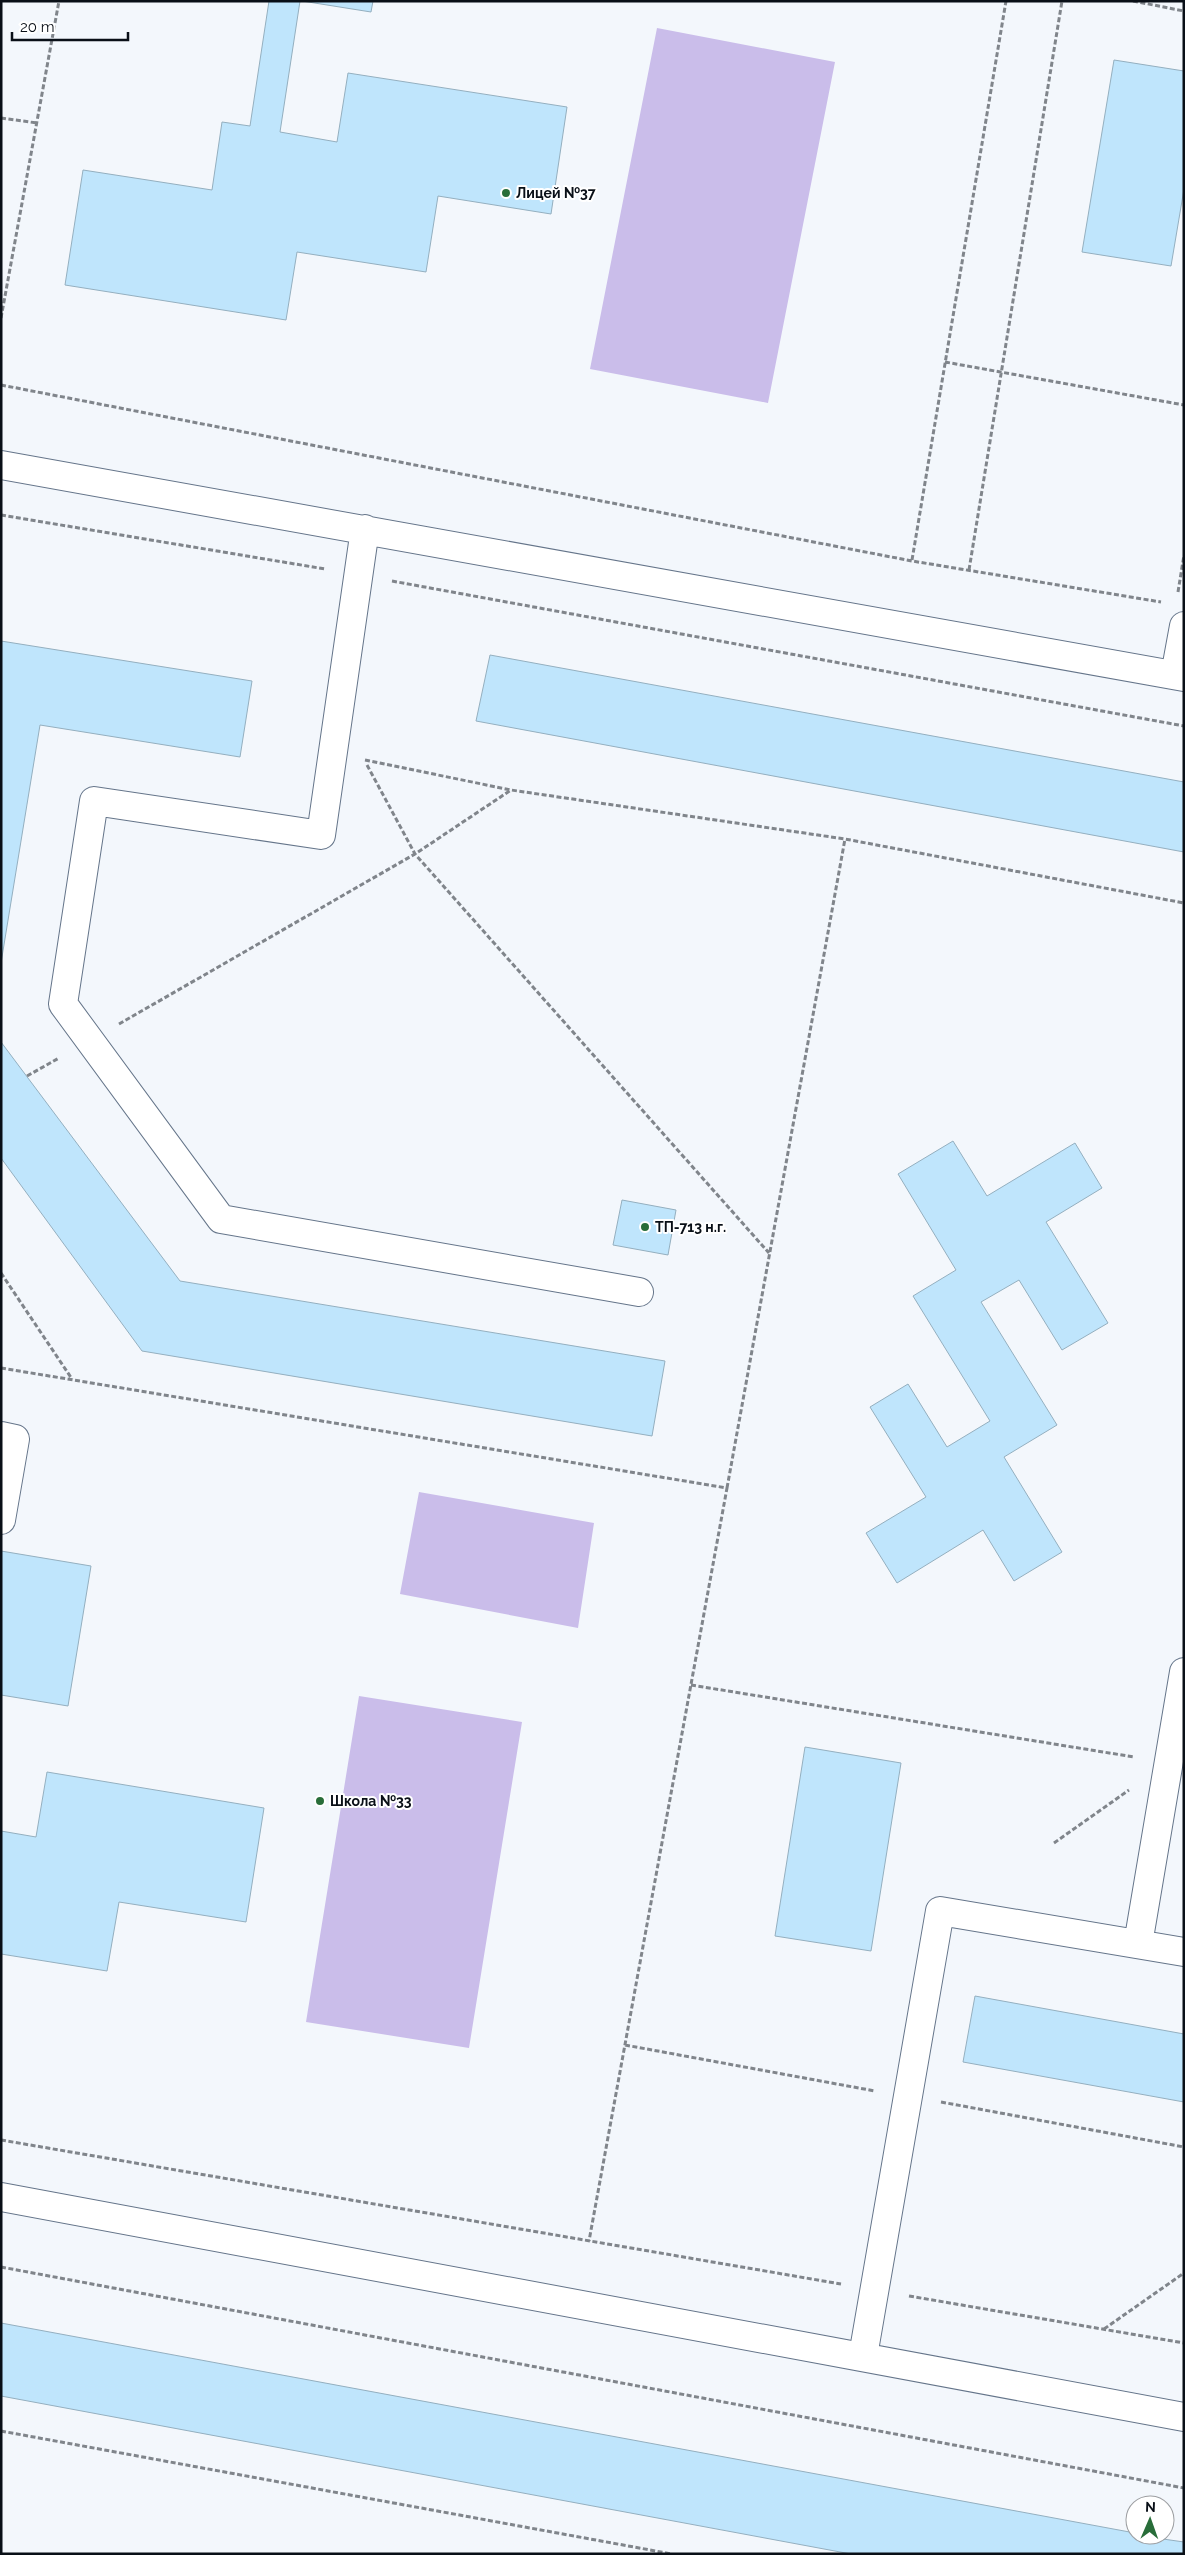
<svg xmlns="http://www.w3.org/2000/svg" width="1185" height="2555" font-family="Raleway,sans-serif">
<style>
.green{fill:#cabdea}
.building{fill:#bfe5fc;stroke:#94afbf}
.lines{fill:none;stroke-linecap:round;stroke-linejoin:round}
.minor-casing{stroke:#65758a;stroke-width:30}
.path{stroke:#80858b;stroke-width:3;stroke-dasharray:5 2.5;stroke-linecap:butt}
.minor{stroke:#fff;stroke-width:28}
.poi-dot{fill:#286d39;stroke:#fff;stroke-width:2}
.labels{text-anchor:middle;stroke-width:4;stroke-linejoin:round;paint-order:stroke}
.poi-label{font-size:14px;font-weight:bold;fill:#090f17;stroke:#fff;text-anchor:start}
</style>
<rect width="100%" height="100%" fill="#f3f7fc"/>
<path class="green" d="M 657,28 L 835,62 L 768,403 L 590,369 Z
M 419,1492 L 594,1523 L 578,1628 L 400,1594 Z
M 359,1696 L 522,1722 L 469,2048 L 306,2022 Z"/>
<path class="building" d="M 269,1 L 300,1 L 280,132 L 337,142 L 348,73 L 567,107 L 551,214 L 438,196 L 426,272 L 297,252 L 286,320 L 65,285 L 83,170 L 212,190 L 222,122 L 250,126 Z
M 302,1 L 373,1 L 371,12 Z
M 1114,60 L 1184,71 L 1184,189 L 1171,266 L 1082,252 Z
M 1,641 L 252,681 L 240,757 L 40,725 L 1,963 Z
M 490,655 L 1184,782 L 1184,852 L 476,721 Z
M 1,1042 L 180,1281 L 665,1361 L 652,1436 L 142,1351 L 1,1158 Z
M 953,1141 L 987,1196 L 1075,1143 L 1102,1188 L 1046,1222 L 1108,1323 L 1062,1350 L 1019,1280 L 981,1302 L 1057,1425 L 1004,1457 L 1062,1552 L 1014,1581 L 983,1530 L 897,1583 L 866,1533 L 926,1497 L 870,1407 L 908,1384 L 947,1447 L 990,1421 L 913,1296 L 956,1270 L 898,1174 Z
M 622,1200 L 676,1210 L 668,1255 L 613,1245 Z
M 1,1551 L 91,1566 L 68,1706 L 1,1695 Z
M 805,1747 L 901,1763 L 871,1951 L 775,1936 Z
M 47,1772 L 264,1808 L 246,1922 L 119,1902 L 107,1971 L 1,1954 L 1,1831 L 36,1837 Z
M 975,1996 L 1184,2034 L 1184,2102 L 963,2062 Z
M 1,2323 L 1135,2533 L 1135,2535 L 1184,2542 L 1184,2554 L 851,2554 L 1,2396 Z"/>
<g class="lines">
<g class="minor-casing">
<path id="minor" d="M 1,465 L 1184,677
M 365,529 L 321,835 L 94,801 L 63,1004 L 221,1219 L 639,1292
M 1175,675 L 1184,626
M 1,1436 L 15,1439 L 1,1520
M 1138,1944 L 1184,1672
M 1,2197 L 1184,2417
M 863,2356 L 940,1911 L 1184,1952"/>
</g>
<path class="path" d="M 1133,1 L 1184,11
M 1,118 L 37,123
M 1,318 L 59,1
M 945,362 L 1184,405
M 1,385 L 912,561 L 1161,602
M 1,515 L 325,569
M 912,560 L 1006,1
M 969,570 L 1062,1
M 392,581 L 1184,726
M 1178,592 L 1184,555
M 365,760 L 511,790 L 845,839 L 1184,903
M 367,765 L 415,854 L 769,1253
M 119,1024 L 415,854 L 511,790
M 27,1076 L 59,1058
M 1,1273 L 72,1379
M 1,1368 L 727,1488 L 589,2241
M 727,1488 L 845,839
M 691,1685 L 1134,1757
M 1054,1843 L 1129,1790
M 625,2045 L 875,2091
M 941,2102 L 1184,2147
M 1,2140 L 841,2284
M 1,2267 L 1184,2488
M 909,2296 L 1184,2343
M 1104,2329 L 1184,2273
M 1,2431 L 672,2554"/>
<use href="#minor" class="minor"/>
</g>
<g class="poi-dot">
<circle cx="506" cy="193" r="5"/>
<circle cx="645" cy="1227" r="5"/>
<circle cx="320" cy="1801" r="5"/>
</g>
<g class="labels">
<g class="poi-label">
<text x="516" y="198">Лицей №37</text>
<text x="655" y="1232">ТП-713 н.г.</text>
<text x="330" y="1806">Школа №33</text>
</g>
</g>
<rect width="1185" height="2555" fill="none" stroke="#090f17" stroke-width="5"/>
<g transform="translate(1150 2520) rotate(2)"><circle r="24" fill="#ffffff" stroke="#9d9fa2"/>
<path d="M0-4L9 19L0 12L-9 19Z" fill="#286d39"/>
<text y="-8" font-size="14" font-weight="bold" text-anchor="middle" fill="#090f17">N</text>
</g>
<path d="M12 32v8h116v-8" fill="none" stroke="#090f17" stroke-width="2.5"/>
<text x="20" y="32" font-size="15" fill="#090f17" stroke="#ffffff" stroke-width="4" paint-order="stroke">20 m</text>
</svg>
